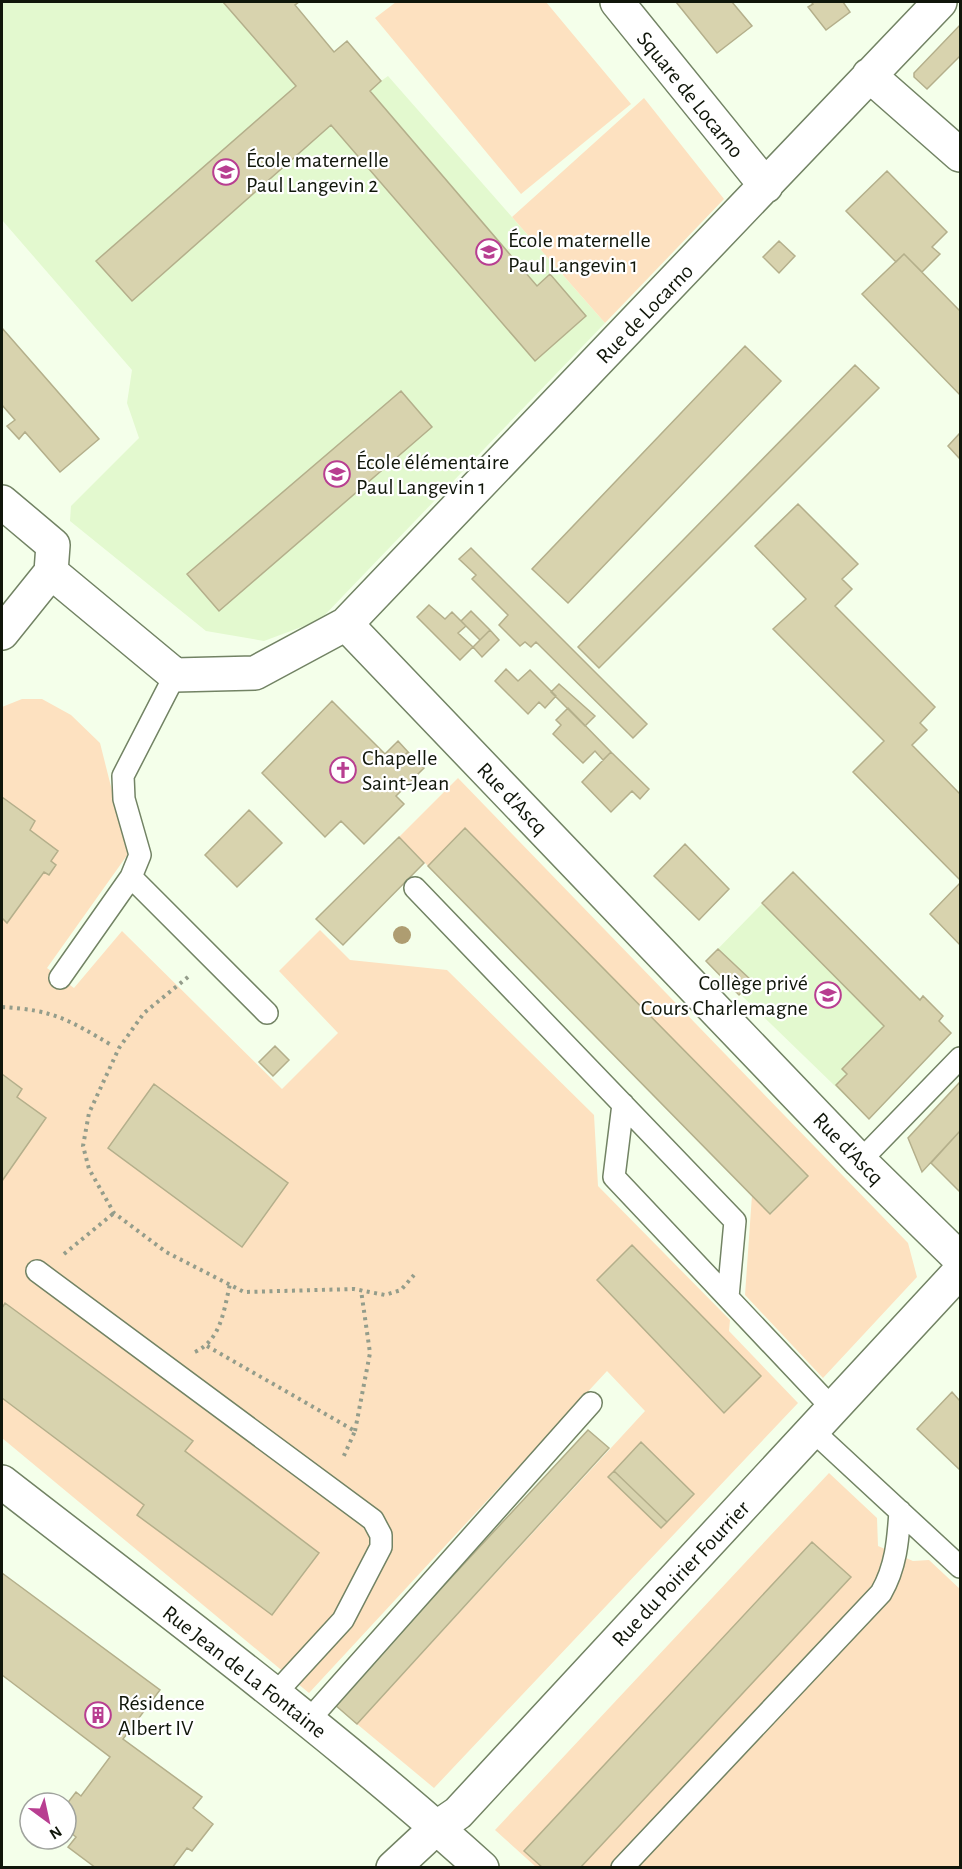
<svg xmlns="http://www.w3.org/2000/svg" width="962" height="1869" font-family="'Alegreya Sans',sans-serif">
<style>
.built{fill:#e3f9cf}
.green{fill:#fde1c0}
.building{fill:#d8d3ae;stroke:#b4af8b;stroke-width:1.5}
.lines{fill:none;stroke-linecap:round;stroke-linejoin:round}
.service-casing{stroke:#728364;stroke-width:24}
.minor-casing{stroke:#728364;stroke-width:36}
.path{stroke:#949d8b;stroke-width:4;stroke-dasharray:3 4.5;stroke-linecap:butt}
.service{stroke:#fff;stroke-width:21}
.minor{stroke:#fff;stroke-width:33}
.tree{fill:#ae9d71}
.labels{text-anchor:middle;stroke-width:4.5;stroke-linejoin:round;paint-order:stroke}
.street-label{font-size:22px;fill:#10160a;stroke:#fff}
.poi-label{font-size:22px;fill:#10160a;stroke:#fff;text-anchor:start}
</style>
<rect width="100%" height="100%" fill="#f4ffea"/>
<path class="built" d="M 2,2 L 299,2 L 295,6 L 334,52 L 347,41 L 381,81 L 388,76 L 605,323 L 320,620 L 264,641 L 206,631 L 70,521 L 71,506 L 139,438 L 127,403 L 132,370 L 2,220 Z
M 793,872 L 919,999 L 923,996 L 943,1016 L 939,1021 L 951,1033 L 869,1119 L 706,961 Z"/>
<path class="green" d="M 396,2 L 546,2 L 631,104 L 521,194 L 375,18 Z
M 644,98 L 724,199 L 605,323 L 512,217 Z
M 22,699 L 42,699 L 71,715 L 100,743 L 128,854 L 47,968 L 74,988 L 122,931 L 282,1089 L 338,1033 L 279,971 L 320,930 L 350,960 L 447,970 L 594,1115 L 598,1186 L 730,1320 L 729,1331 L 798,1403 L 434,1788 L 357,1724 L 645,1411 L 607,1371 L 309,1693 L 2,1438 L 2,707 Z
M 458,778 L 908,1243 L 917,1277 L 823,1378 L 745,1295 L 752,1195 L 771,1214 L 807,1176 L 464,829 L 428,866 L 399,837 Z
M 829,1473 L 877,1518 L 878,1546 L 913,1561 L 929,1560 L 960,1589 L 960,1867 L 536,1867 L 495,1830 Z"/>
<path class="building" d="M 223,2 L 299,2 L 295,5 L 334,52 L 347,41 L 381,81 L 370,91 L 537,286 L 550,274 L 586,316 L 535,361 L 331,125 L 132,301 L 96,261 L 296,86 Z
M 676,2 L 732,2 L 752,26 L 717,53 Z
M 811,2 L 843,2 L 850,12 L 826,30 L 808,7 L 813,4 Z
M 960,25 L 960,56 L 927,89 L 914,77 L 914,73 Z
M 887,171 L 947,232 L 932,247 L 940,254 L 922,272 L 904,254 L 896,262 L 846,211 Z
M 779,241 L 795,256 L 779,273 L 763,257 Z
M 904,254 L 960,311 L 960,395 L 862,294 Z
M 2,328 L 99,439 L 60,472 L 25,432 L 19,439 L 7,426 L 15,420 L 2,405 Z
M 745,346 L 781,381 L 568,603 L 532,569 Z
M 855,365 L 879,388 L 599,668 L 578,647 Z
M 401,391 L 432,427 L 219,611 L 187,574 Z
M 960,433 L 960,459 L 948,446 Z
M 798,504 L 858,564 L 842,579 L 852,589 L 835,606 L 935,707 L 920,723 L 927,730 L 912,745 L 960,794 L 960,880 L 853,772 L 884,741 L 773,629 L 806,599 L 755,546 Z
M 471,548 L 647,724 L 633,738 L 536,642 L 531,647 L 525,642 L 520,646 L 499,625 L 508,615 L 472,579 L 476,575 L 459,559 Z
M 429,605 L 445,619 L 452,612 L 466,626 L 458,633 L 473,647 L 460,660 L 417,617 Z
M 471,611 L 490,630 L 480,640 L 461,621 Z
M 490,630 L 499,640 L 482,657 L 473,647 Z
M 506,669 L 518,681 L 530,670 L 556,696 L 545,708 L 539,702 L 528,714 L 495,681 Z
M 559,684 L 595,716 L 585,726 L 551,692 Z
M 332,701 L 395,764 L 408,752 L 424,768 L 396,796 L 404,804 L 364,844 L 341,821 L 325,837 L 262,773 Z
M 568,708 L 611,752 L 603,760 L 595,751 L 583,763 L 553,734 L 561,725 L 556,720 Z
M 398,741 L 408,752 L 395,764 L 385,754 Z
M 611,752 L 649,789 L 640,799 L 632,791 L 611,812 L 582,782 Z
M 2,797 L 35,821 L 30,830 L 58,851 L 51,861 L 56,865 L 49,875 L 44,872 L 7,923 L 2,918 Z
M 249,810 L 282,843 L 237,887 L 205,855 Z
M 465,828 L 808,1176 L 770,1214 L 428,866 Z
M 399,837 L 424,863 L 343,945 L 316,919 Z
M 685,844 L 729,889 L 699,920 L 654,876 Z
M 793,872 L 920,1000 L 923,996 L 943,1016 L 939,1021 L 951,1033 L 869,1119 L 836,1085 L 847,1074 L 842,1069 L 884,1026 L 762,903 Z
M 960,883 L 960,945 L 930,914 Z
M 718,949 L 752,981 L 739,995 L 706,961 Z
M 275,1046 L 289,1060 L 273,1076 L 259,1062 Z
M 2,1074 L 22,1089 L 17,1097 L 46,1118 L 2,1181 Z
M 960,1082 L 960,1131 L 922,1172 L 908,1138 Z
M 154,1084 L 288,1183 L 242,1247 L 108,1148 Z
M 960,1131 L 960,1192 L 931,1163 Z
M 632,1245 L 761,1376 L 724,1413 L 597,1280 Z
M 5,1303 L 193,1441 L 185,1451 L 319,1553 L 272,1615 L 137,1515 L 144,1505 L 2,1398 L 2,1308 Z
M 952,1392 L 960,1401 L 960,1470 L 917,1429 Z
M 588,1430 L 609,1448 L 357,1724 L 334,1704 Z
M 641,1442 L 694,1494 L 667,1522 L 614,1471 Z
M 614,1471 L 667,1522 L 661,1528 L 608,1477 Z
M 812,1542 L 851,1577 L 580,1868 L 543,1868 L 524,1851 Z
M 2,1573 L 160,1690 L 123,1739 L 202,1797 L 193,1808 L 213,1824 L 192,1851 L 187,1848 L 172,1868 L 96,1868 L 68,1847 L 76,1837 L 66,1829 L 66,1805 L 76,1792 L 81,1796 L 110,1757 L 2,1675 Z"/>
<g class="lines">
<g class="service-casing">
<path id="service" d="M 131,877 L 267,1013
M 415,888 L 735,1221 L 728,1297
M 60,978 L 131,877 L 140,855 L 124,799 L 123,776 L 175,675
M 623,1104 L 614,1177 L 833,1409
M 860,1161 L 960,1058
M 37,1271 L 373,1520 L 381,1535 L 381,1547 L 343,1620 L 275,1694
M 813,1431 L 960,1567
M 308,1721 L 591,1403
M 622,1868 L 881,1593 C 896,1567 898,1541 900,1511"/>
</g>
<g class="minor-casing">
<path id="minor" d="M 617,2 L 766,186
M 869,75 L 960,155
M 2,502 L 53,545 L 51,572
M 51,572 L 175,675 L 255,673 L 346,624 L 940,2
M 346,624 L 860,1161 L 960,1259
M 2,633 L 51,572
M 2,1482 C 164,1608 329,1730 482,1868
M 393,1868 L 436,1828 L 458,1813 L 960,1271"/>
</g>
<path class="path" d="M 188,977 L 144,1013 L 119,1048 L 89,1113 L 83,1146 L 89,1169 L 114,1213 L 166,1252 L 244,1292 L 354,1289 L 385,1295 L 401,1290 L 414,1275
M 2,1007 C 54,1010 69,1020 113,1046
M 64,1254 L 114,1213
M 207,1346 L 355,1431 L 342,1460
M 195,1352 C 221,1340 224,1310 230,1284
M 355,1431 L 370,1353 L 361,1290"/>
<use href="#service" class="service"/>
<use href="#minor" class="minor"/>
</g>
<circle class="tree" cx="402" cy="935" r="9"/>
<defs>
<g id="school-ring" transform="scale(1.35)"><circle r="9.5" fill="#fff" stroke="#b83e91" stroke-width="1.5"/><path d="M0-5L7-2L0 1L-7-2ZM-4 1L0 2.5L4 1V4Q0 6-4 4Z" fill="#b83e91"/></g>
<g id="church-ring" transform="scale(1.35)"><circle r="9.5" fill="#fff" stroke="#b83e91" stroke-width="1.5"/><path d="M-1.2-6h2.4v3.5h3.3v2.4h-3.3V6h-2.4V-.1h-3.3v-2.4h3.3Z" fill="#b83e91"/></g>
<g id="building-ring" transform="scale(1.35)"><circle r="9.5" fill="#fff" stroke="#b83e91" stroke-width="1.5"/><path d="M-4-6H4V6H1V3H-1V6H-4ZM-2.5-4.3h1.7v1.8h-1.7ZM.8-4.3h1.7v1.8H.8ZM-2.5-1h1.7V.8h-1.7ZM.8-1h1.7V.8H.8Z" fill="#b83e91"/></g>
</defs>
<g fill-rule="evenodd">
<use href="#school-ring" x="226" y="172"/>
<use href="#school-ring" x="489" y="252"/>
<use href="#school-ring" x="337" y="474"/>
<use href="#church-ring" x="343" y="770"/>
<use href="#school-ring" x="828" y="995"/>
<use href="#building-ring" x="98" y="1715"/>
</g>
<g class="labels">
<g class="street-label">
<text transform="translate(691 94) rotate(51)" y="8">Square de Locarno</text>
<text transform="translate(644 313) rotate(-46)" y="8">Rue de Locarno</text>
<text transform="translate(513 798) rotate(46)" y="8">Rue d'Ascq</text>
<text transform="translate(849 1148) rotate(46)" y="8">Rue d'Ascq</text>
<text transform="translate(680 1573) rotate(-47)" y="8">Rue du Poirier Fourrier</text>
<text transform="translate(245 1671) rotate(38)" y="8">Rue Jean de La Fontaine</text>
</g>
<g class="poi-label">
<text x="246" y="167">École maternelle<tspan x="246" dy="25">Paul Langevin 2</tspan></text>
<text x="508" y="247">École maternelle<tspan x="508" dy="25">Paul Langevin 1</tspan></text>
<text x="356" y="469">École élémentaire<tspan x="356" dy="25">Paul Langevin 1</tspan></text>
<text x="362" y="765">Chapelle<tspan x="362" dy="25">Saint-Jean</tspan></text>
<text x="808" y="990" text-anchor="end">Collège privé<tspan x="808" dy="25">Cours Charlemagne</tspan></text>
<text x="118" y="1710">Résidence<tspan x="118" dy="25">Albert IV</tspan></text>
</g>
</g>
<rect width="962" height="1869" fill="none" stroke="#10160a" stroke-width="6"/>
<g transform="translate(48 1821) rotate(147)"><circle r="28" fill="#ffffff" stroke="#9fa29d" stroke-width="1.5"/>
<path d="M0-4.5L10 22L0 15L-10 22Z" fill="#b83e91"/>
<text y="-9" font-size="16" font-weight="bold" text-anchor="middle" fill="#10160a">N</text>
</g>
</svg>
